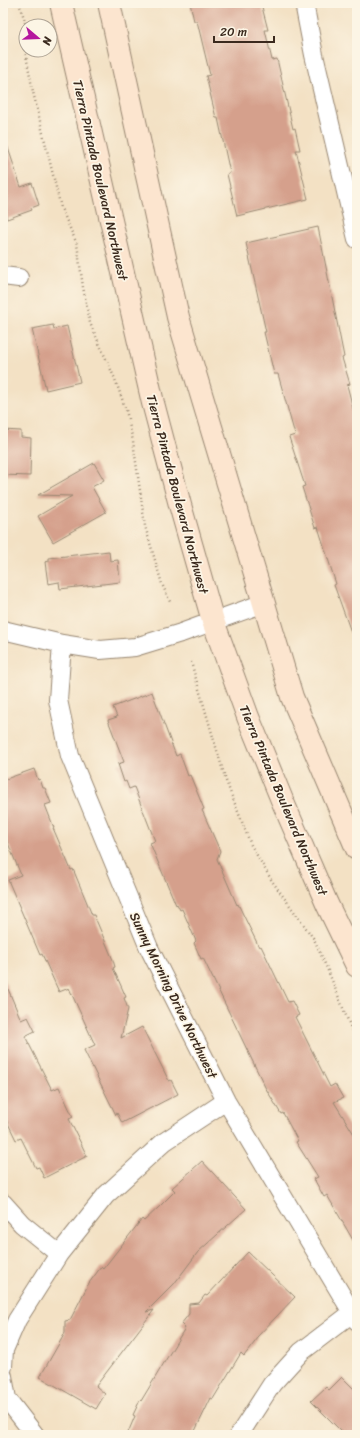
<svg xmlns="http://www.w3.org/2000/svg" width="360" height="1438" font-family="Sriracha,sans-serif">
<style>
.building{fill:#d5a08c}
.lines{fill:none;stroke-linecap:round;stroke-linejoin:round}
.minor-casing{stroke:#978671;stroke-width:20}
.secondary-casing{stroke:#978671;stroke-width:24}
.path{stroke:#978671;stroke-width:2.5;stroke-dasharray:1 3;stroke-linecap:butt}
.minor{stroke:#fff;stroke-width:18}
.secondary{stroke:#fce5cf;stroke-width:22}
.labels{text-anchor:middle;stroke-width:3.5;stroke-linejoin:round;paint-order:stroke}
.street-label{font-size:13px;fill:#3b2a1e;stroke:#fcf5e5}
</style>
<rect width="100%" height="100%" fill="#fcf5e5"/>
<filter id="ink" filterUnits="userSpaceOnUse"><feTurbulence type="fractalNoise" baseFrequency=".025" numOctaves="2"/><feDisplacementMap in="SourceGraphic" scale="8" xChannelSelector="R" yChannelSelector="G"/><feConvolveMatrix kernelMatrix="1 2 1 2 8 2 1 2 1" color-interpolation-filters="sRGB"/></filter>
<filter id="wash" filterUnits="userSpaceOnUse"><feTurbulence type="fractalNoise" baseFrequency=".012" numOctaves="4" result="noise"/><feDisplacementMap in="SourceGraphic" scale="16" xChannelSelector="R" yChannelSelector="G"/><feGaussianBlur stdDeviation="0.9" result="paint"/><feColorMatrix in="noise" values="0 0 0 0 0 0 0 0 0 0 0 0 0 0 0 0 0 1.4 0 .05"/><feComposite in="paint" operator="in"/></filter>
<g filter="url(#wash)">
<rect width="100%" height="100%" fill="#f3e1c4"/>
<g id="blocks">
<path class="building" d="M 190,3 L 261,3 L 268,30 L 265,30 L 272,60 L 277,59 L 293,129 L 295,128 L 300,150 L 296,150 L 308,199 L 237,216 L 227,174 L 230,173 L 218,118 L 216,118 L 206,76 L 210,75 L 197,21 L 194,21 Z
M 6,142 L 21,187 L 32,183 L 39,205 L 31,208 L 32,210 L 7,219 L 3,207 L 3,143 Z
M 318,227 L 344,357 L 342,358 L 350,384 L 347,385 L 357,424 L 357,643 L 355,643 L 334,585 L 336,584 L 318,527 L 315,528 L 302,487 L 305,486 L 289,437 L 295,435 L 278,374 L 274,374 L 264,332 L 266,332 L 246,243 Z
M 53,325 L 54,329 L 67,326 L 80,382 L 46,390 L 32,329 Z
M 3,430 L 21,431 L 21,437 L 31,438 L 30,476 L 3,475 Z
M 94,463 L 104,480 L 92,487 L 106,512 L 53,542 L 38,516 L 72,496 L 38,495 Z
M 109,551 L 110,561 L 118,560 L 120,582 L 60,589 L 59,582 L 48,584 L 45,562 L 49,561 L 49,558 Z
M 152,692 L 176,756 L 180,754 L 188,776 L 190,775 L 204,809 L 202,810 L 220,851 L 217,859 L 237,905 L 238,904 L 259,947 L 261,946 L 288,1002 L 292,1001 L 299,1015 L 295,1017 L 330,1087 L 335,1084 L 343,1098 L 334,1102 L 357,1139 L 357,1247 L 327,1195 L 324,1197 L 314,1179 L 318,1177 L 296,1142 L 298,1141 L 283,1113 L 281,1114 L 265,1087 L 203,958 L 201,959 L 194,943 L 196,941 L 182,909 L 180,910 L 177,904 L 176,905 L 150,843 L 155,841 L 134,787 L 129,789 L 126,781 L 124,782 L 118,764 L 124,762 L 108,720 L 117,717 L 113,707 Z
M 34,769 L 38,780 L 40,779 L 43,788 L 45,788 L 51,803 L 45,805 L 54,828 L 53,828 L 71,870 L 73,869 L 92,915 L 94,915 L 113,960 L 115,967 L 113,968 L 126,997 L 124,998 L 128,1009 L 121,1038 L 142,1027 L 169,1081 L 171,1080 L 178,1094 L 122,1123 L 117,1113 L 116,1115 L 84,1050 L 95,1045 L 69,988 L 59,992 L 42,954 L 40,955 L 8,880 L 21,875 L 3,831 L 3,780 Z
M 3,977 L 21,1020 L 28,1017 L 35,1031 L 25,1036 L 52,1090 L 59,1087 L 73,1117 L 69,1119 L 87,1156 L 44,1178 L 39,1167 L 36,1168 L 21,1138 L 16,1140 L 3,1113 Z
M 202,1161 L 246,1209 L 198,1252 L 174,1284 L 146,1312 L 154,1310 L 96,1386 L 105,1394 L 96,1409 L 40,1377 L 65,1333 L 65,1321 L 70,1320 L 89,1283 L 101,1267 L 103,1269 L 142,1219 L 144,1221 L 159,1207 L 175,1191 L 172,1188 Z
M 248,1252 L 295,1297 L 257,1337 L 258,1338 L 244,1356 L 241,1353 L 213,1399 L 211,1398 L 193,1435 L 127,1435 L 135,1416 L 133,1415 L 140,1400 L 141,1401 L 185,1328 L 181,1324 L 189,1314 L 189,1304 L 199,1303 L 205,1295 L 207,1296 Z
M 342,1377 L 357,1392 L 357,1435 L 345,1435 L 311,1401 L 326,1387 L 329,1390 Z"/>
</g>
</g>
<g filter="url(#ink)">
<use href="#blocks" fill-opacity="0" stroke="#978671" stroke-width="1"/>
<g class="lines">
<g class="minor-casing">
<path id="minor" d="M 304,3 L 314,55 L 357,239
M 3,276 L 19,278
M 3,630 L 62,644 L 100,650 L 135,647 L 181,633 L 264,603
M 62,644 L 58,700 L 70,756 L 149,948 L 226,1101 L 357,1321
M 3,1203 L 22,1224 L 59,1254
M 3,1367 L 4,1350 L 17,1320 L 59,1254 L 106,1195 L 164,1142 L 226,1101
M 3,1376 L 7,1399 L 35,1435
M 239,1435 L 272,1384 L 301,1352 L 352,1313"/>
</g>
<g class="secondary-casing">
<path id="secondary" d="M 61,3 L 153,403 L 180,505 L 213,621 L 248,717 L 282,800 L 327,904 L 357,966
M 109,3 L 178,317 L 292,697 L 357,849"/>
</g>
<path class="path" d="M 19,3 L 25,21 L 25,50 L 33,92 L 61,208 L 77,244 L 83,287 L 90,323 L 115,379 L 126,410 L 133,441 L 145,526 L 162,584 L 171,604
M 191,662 L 226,781 L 251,845 L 272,881 L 314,939 L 329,973 L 357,1043"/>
<use href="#minor" class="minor"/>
<use href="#secondary" class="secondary"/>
</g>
</g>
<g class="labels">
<g class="street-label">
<text transform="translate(101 180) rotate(77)" y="5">Tierra Pintada Boulevard Northwest</text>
<text transform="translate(178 494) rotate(75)" y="5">Tierra Pintada Boulevard Northwest</text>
<text transform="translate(284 800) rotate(67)" y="5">Tierra Pintada Boulevard Northwest</text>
<text transform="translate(174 995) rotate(64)" y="5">Sunny Morning Drive Northwest</text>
</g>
</g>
<rect width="360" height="1438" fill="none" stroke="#fcf5e5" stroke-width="16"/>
<g transform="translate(38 38) rotate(109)"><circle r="19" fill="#fcf5e5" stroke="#afa495"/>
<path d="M0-3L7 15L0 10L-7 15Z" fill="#b5179e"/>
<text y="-6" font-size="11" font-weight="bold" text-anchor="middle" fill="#3b2a1e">N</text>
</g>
<path d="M214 36v6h60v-6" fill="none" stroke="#3b2a1e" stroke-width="2"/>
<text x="220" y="36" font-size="12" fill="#3b2a1e" stroke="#fcf5e5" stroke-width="3" paint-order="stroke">20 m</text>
</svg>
